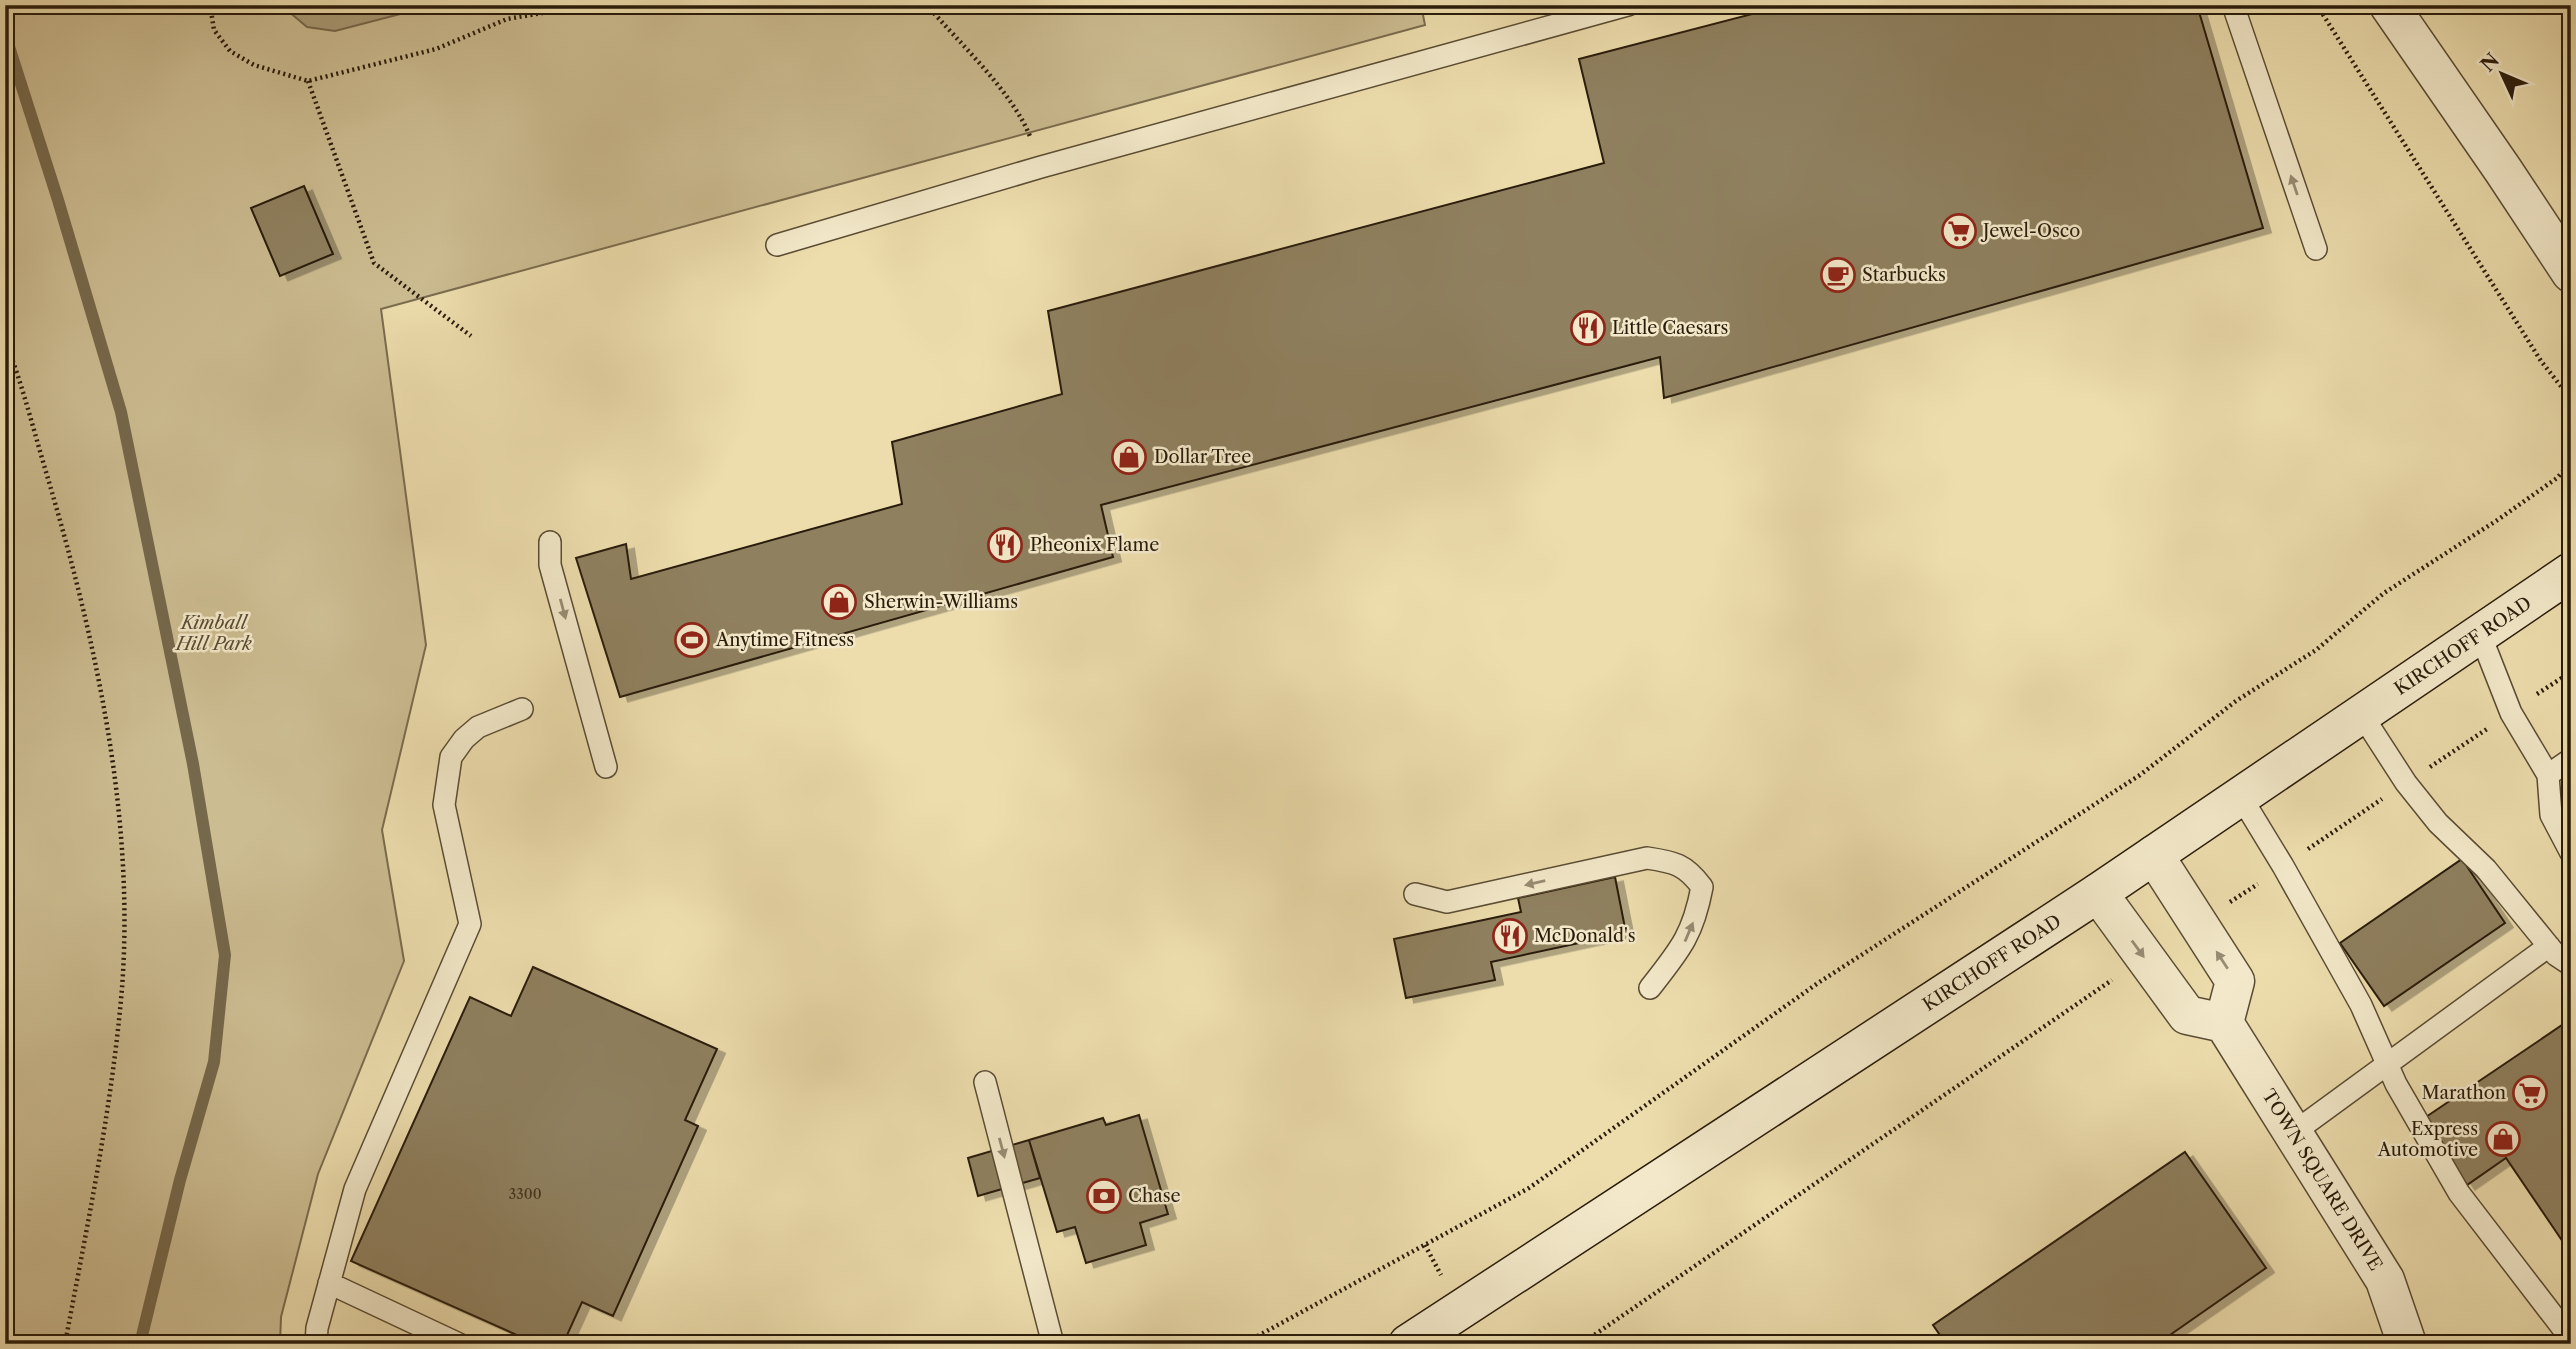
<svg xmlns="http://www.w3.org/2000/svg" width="2576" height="1349" font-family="'Libre Caslon Text',serif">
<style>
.green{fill:#ccbc91;stroke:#7a6c4e;stroke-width:2}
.water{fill:#aa9b76;stroke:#76684b;stroke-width:2}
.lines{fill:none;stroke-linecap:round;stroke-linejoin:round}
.stream{stroke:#76684b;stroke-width:12}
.building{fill:#8f805f;stroke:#291b0a;stroke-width:2;filter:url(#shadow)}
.service-casing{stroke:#5a4c33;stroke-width:24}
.minor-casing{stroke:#5a4c33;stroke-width:41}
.secondary-casing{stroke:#291b0a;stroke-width:41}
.path{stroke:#291b0a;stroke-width:4.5;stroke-dasharray:2 3.5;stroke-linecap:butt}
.service{stroke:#f3e9ca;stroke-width:21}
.minor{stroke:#f3e9ca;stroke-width:38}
.secondary{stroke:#f3e9ca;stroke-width:38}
.oneway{fill:#988c74}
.labels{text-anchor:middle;stroke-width:5;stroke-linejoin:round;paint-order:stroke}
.number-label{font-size:14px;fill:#42341f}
.poi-label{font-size:18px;fill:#291b0a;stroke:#f3e9ca;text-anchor:start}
.park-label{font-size:18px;font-style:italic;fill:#5a4b32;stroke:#f3e9ca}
.street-label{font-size:18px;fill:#291b0a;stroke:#f3e9ca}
</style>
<defs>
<filter id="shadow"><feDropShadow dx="8" dy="4.5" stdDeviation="0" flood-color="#0004"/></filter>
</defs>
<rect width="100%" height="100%" fill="#edddad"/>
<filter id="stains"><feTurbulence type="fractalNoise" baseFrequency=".00286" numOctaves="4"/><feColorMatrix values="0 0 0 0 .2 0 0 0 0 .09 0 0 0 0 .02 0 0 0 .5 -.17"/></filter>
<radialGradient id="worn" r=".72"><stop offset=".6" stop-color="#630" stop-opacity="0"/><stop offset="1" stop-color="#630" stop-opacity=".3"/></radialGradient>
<path class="green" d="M 5,5 L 1421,5 L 1425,25 L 381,309 L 426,645 L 382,830 L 404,961 L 318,1174 L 281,1317 L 280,1344 L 5,1344 Z"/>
<path class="water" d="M 281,5 L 435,5 L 335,31 L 307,27 Z"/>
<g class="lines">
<path class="stream" d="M 5,34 L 58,200 L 121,412 L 193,764 L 225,955 L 214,1062 L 180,1180 L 140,1344"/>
</g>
<path class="building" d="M 1787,5 L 2197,5 L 2263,228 L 1664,398 L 1660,357 L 1101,505 L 1113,557 L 620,697 L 576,558 L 626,544 L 631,579 L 902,504 L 892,442 L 1062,394 L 1048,311 L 1604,163 L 1579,59 Z
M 304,186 L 333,254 L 280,276 L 251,208 Z
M 2462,859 L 2505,923 L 2384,1006 L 2340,943 Z
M 1615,877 L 1626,933 L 1491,962 L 1495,980 L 1406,998 L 1394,939 L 1521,912 L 1518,898 Z
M 533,967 L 717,1049 L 685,1120 L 698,1126 L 613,1316 L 582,1302 L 563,1344 L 537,1344 L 351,1261 L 470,997 L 511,1016 Z
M 2571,1019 L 2571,1237 L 2563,1242 L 2506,1158 L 2467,1185 L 2423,1119 Z
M 1139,1115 L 1168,1214 L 1140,1223 L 1146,1245 L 1086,1263 L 1075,1227 L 1057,1232 L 1029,1140 L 1103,1118 L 1106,1125 Z
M 1029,1140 L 1040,1178 L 978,1196 L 968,1158 Z
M 2185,1152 L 2266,1268 L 2157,1344 L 1946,1344 L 1933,1325 Z"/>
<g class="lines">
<g class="service-casing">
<path id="service" d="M 2233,5 L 2316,249
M 777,245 L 1041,167 L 1628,5
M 550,542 L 550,565 L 606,767
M 2480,634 L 2511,713 L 2548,775 L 2551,815 L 2571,853
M 2362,715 L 2406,783 L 2438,823 L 2486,869 L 2556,955 L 2571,965
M 2548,775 L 2571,759
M 2241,797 L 2283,866 L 2361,1005 L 2396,1084 L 2459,1193 L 2571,1339
M 1415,894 L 1447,902 L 1647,858 C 1674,862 1685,864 1702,887 C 1693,935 1680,950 1650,988
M 985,1082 L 1053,1344
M 2293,1133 L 2549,946
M 329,1283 L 459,1344
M 316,1344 L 317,1328 L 355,1189 L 470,924 L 444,805 L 451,757 L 464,739 L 478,727 L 522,709"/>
</g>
<g class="minor-casing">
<path id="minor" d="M 2389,5 L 2503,170 L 2571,273
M 2154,855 L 2235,981 L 2224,1023
M 2098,893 L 2187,1015 L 2224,1023 L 2385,1280 L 2407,1344"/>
</g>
<g class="secondary-casing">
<path id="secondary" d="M 1408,1344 L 2098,893 L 2571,572"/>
</g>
<path class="path" d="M 210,5 L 214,30 L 230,51 L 254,65 L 308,81 L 436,49 L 507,19 L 589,5
M 927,5 C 959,43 1014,93 1031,139
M 2317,5 L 2541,361 L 2571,399
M 539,14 L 540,5
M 308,81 L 374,263 L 471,336
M 5,340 C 22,383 33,428 46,472 C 95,637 135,815 122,988 C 112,1108 87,1226 65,1344
M 2537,694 L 2571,672
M 2430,767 L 2487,729
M 2308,849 L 2382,799
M 2230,902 L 2258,884
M 1425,1245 L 1441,1275
M 1262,1334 L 1267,1344
M 1243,1344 L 1529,1188 L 1818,983 L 2140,775 L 2236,701 L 2316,650 L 2384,593 L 2499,519 L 2557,478 L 2571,462
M 1581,1344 L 2112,980"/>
<use href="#service" class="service"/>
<use href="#minor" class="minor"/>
<use href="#secondary" class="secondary"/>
</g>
<defs><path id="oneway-solid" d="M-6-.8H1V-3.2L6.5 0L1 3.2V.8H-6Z" transform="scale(1.75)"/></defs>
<g class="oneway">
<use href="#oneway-solid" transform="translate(2294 185) rotate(-109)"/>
<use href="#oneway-solid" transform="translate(563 609) rotate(75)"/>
<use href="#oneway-solid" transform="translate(1535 883) rotate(167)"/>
<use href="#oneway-solid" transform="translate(1689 932) rotate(-67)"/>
<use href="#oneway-solid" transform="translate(2138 949) rotate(54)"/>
<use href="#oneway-solid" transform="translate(2222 960) rotate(-123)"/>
<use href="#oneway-solid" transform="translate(1002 1148) rotate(75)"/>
</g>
<defs>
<g id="supermarket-ring" transform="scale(1.75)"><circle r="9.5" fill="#f3e9ca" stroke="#8f2418" stroke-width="1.5"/><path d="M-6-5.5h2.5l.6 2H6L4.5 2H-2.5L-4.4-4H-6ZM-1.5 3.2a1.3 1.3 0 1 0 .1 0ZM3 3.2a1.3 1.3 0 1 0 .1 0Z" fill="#8f2418"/></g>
<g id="cafe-ring" transform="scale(1.75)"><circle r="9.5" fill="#f3e9ca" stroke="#8f2418" stroke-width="1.5"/><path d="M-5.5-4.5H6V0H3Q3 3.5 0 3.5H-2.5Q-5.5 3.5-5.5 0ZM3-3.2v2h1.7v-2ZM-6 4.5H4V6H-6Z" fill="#8f2418"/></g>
<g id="restaurant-ring" transform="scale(1.75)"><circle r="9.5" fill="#f3e9ca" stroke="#8f2418" stroke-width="1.5"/><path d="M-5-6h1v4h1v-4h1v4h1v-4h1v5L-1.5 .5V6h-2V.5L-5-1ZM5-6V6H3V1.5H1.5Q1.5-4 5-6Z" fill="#8f2418"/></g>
<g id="shop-ring" transform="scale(1.75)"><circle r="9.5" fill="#f3e9ca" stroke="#8f2418" stroke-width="1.5"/><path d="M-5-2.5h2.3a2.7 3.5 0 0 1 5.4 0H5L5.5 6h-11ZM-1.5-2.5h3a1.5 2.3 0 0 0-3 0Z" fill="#8f2418"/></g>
<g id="stadium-ring" transform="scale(1.75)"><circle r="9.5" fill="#f3e9ca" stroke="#8f2418" stroke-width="1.5"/><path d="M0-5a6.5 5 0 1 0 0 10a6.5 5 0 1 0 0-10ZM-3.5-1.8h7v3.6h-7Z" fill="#8f2418"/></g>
<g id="bank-ring" transform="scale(1.75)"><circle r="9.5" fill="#f3e9ca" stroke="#8f2418" stroke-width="1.5"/><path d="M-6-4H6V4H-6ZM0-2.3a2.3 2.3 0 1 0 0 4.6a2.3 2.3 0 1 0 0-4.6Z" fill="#8f2418"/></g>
</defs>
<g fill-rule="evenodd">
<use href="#supermarket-ring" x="1959" y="231"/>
<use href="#cafe-ring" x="1838" y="275"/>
<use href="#restaurant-ring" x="1588" y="328"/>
<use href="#shop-ring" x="1129" y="457"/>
<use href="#restaurant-ring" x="1005" y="545"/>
<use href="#shop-ring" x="839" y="602"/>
<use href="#stadium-ring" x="692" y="640"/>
<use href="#restaurant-ring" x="1510" y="936"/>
<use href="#supermarket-ring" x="2530" y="1093"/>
<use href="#shop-ring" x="2503" y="1139"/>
<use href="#bank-ring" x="1104" y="1196"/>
</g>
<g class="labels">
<g class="number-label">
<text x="525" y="1199">3300</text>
</g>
<g class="poi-label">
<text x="1983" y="237">Jewel-Osco</text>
<text x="1862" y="281">Starbucks</text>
<text x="1612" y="334">Little Caesars</text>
<text x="1154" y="463">Dollar Tree</text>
<text x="1030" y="551">Pheonix Flame</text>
<text x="864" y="608">Sherwin-Williams</text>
<text x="716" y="646">Anytime Fitness</text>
<text x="1534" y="942">McDonald's</text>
<text x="2506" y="1099" text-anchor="end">Marathon</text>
<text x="2478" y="1135" text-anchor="end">Express<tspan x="2478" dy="21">Automotive</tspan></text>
<text x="1128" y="1202">Chase</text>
</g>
<g class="park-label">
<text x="214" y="629">Kimball<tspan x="214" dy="21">Hill Park</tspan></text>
</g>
<g class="street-label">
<text transform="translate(2463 646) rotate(-34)" y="6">KIRCHOFF ROAD</text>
<text transform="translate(1992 963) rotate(-33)" y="6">KIRCHOFF ROAD</text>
<text transform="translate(2322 1180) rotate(58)" y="6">TOWN SQUARE DRIVE</text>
</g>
</g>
<rect width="2576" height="1349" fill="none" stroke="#edddad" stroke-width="28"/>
<rect x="7" y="7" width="2562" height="1335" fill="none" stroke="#291b0a" stroke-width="3.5"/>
<rect x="14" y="14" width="2548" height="1321" fill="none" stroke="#291b0a" stroke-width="2"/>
<g transform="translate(2502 74) rotate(314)" stroke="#f3e9ca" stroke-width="5" paint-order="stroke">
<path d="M0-5L12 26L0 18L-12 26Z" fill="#291b0a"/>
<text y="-10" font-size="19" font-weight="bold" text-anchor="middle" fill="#291b0a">N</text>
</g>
<rect width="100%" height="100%" filter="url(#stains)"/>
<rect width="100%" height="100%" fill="url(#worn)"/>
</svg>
